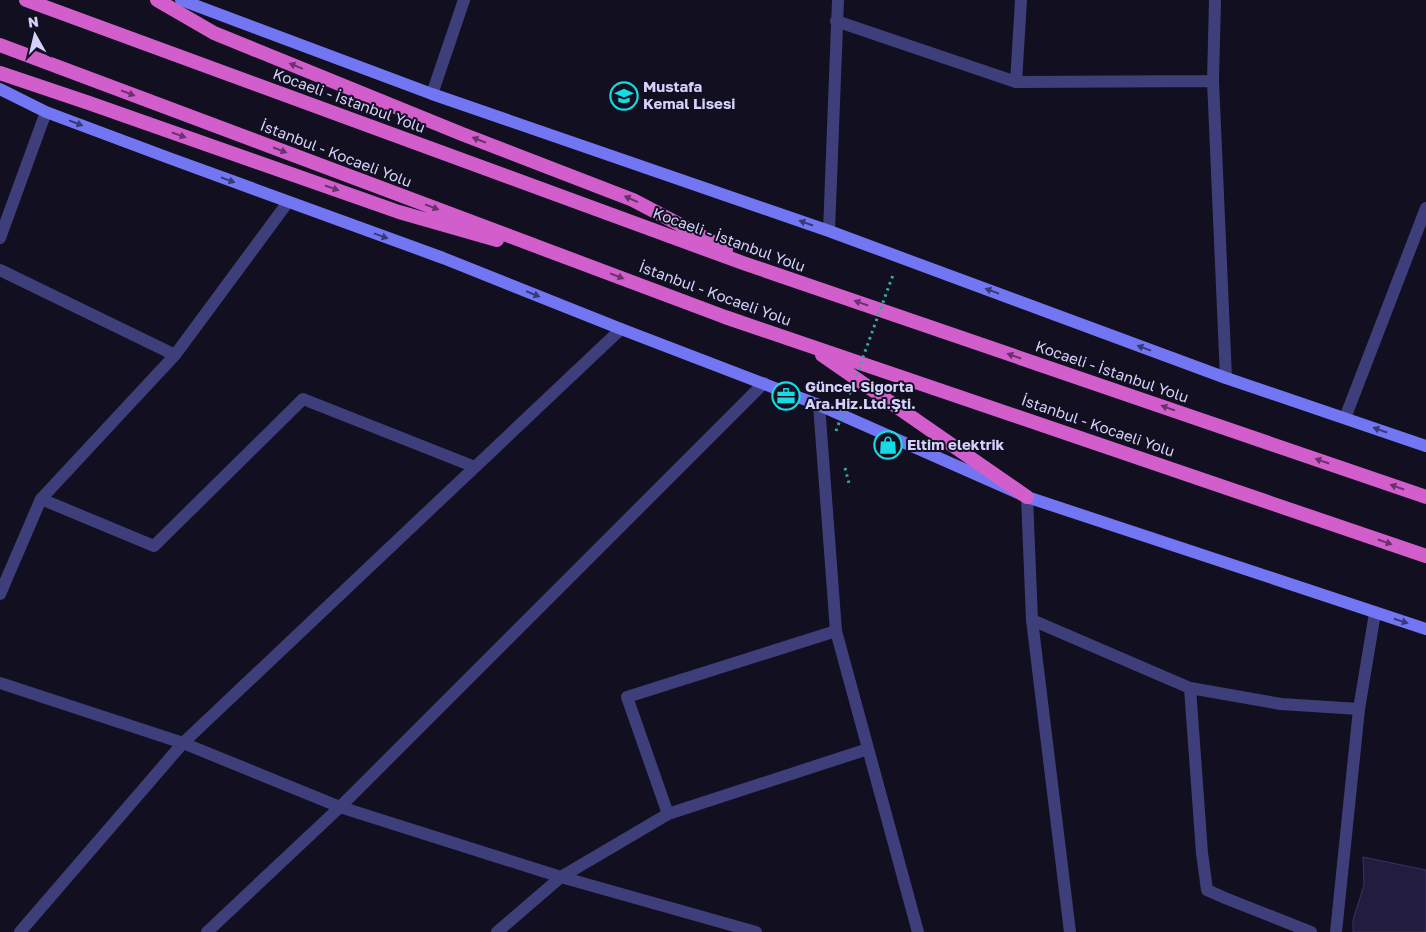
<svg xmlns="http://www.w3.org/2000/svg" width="1426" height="932" font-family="'Golos Text',sans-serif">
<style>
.building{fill:#221d3f;stroke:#393169}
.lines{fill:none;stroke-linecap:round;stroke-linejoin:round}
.path{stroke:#39a89b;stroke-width:3;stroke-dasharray:2.5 4;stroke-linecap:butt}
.minor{stroke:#3e3f7a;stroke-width:12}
.tertiary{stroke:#3e3f7a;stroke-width:12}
.secondary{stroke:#7276f2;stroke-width:12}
.trunk{stroke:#d25ecc;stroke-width:14}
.path-bridge{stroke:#39a89b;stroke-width:3;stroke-dasharray:2.5 4;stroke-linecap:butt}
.oneway{fill:#68336d}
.oneway2{fill:#383874}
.labels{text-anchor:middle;stroke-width:4;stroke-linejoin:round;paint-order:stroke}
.poi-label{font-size:15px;font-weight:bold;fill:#d4d2fb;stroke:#110f20;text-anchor:start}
.street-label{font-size:15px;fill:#d4d2fb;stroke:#110f20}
</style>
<rect width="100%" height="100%" fill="#110f20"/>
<path class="building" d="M 1363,857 L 1426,870 L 1426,932 L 1353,932 L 1353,920 L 1364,885 Z"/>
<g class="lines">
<path class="path" d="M 845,468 L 850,487"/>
<path class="minor" d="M 1215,0 L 1213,81 L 1226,378
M 836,21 L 1016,82 L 1213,81
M 1016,82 L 1021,0
M 432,94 L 464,0
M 829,231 L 838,0
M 0,238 L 46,112
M 0,270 L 175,355
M 819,405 L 836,631 L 918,932
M 1345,418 L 1426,208
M 1027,497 L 1032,620 L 1070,932
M 41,499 L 154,546 L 303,399 L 475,467
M 0,594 L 41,499 L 175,355 L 288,202
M 1032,620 L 1190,688 L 1281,704 L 1359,709
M 1190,688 L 1202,853 L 1207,890 L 1225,898 L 1311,932
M 668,814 L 627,697 L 836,631
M 20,932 L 183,743 L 621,329
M 207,932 L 340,807 L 764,383
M 497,932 L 561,877 L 668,814 L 868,749
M 1336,932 L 1359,709 L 1375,613"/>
<path class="tertiary" d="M 0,683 L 183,743 L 340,807 L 561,877 L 756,932"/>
<path class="secondary" d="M 181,0 L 432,94 L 829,231 L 1226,378 L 1426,446
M 0,89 L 46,112 L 169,158 L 443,258 L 621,329 L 819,405 L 1027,497 L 1426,629"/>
<path class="trunk" d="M 26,0 L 743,263 L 1426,497
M 157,0 L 214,33 L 462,134 L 633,200 L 726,249
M 0,45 L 725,317 L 1426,556
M 0,73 L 89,103 L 399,212 L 497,240
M 822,355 L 1027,497"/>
<path class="path-bridge" d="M 836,431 L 893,275"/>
</g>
<defs><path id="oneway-solid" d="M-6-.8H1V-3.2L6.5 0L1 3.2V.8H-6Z" transform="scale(1.25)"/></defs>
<g class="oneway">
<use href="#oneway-solid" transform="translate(296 66) rotate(-158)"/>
<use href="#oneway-solid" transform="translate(128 93) rotate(21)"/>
<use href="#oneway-solid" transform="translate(179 135) rotate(19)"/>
<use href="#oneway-solid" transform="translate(479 140) rotate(-159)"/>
<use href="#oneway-solid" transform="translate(280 150) rotate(21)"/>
<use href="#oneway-solid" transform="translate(332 188) rotate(19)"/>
<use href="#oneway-solid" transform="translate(631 199) rotate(-156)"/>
<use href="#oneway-solid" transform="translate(432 207) rotate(21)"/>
<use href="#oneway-solid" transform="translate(617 276) rotate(21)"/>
<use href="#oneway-solid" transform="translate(861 303) rotate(-161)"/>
<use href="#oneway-solid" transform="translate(1014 356) rotate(-161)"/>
<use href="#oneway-solid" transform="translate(1168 408) rotate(-161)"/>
<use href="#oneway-solid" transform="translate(1322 461) rotate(-161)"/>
<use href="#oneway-solid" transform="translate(1397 487) rotate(-161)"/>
<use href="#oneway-solid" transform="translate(1385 542) rotate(19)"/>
</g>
<g class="oneway2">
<use href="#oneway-solid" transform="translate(76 123) rotate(21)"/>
<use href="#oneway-solid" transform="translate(228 180) rotate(20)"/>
<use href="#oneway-solid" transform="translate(806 223) rotate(-161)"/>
<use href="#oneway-solid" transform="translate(381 236) rotate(20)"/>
<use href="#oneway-solid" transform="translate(992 291) rotate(-160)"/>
<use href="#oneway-solid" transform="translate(533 294) rotate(22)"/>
<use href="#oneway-solid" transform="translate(1144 348) rotate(-160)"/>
<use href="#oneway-solid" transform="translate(1380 430) rotate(-161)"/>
<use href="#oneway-solid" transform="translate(1401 621) rotate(18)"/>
</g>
<defs>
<g id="school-ring" transform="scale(1.4375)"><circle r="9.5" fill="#110f20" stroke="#15dbe3" stroke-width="1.5"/><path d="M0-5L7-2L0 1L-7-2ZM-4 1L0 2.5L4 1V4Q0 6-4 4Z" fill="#15dbe3"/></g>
<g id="office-ring" transform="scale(1.4375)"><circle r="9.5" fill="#110f20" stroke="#15dbe3" stroke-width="1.5"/><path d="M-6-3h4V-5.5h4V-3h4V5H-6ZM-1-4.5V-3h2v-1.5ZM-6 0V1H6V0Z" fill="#15dbe3"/></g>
<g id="shop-ring" transform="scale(1.4375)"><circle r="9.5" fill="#110f20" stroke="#15dbe3" stroke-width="1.5"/><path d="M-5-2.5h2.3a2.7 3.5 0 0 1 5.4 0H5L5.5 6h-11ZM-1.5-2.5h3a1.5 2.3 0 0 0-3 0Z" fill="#15dbe3"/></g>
</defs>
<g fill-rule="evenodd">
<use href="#school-ring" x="624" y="96"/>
<use href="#office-ring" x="786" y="396"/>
<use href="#shop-ring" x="888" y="445"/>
</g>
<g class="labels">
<g class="poi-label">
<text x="643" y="92">Mustafa<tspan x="643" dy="17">Kemal Lisesi</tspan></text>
<text x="805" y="392">Güncel Sigorta<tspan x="805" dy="17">Ara.Hiz.Ltd.Şti.</tspan></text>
<text x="907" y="450">Eltim elektrik</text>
</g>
<g class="street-label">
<text transform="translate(349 101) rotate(20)" y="5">Kocaeli - İstanbul Yolu</text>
<text transform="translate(336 154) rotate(21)" y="5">İstanbul - Kocaeli Yolu</text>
<text transform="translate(729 240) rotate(20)" y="5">Kocaeli - İstanbul Yolu</text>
<text transform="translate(715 294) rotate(20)" y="5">İstanbul - Kocaeli Yolu</text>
<text transform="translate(1112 372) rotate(19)" y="5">Kocaeli - İstanbul Yolu</text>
<text transform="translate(1098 426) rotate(19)" y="5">İstanbul - Kocaeli Yolu</text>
</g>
</g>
<g transform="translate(35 35) rotate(352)" stroke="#110f20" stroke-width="4" paint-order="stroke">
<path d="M0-4L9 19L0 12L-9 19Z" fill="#d4d2fb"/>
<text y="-8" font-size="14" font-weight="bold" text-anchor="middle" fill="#d4d2fb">N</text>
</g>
</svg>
